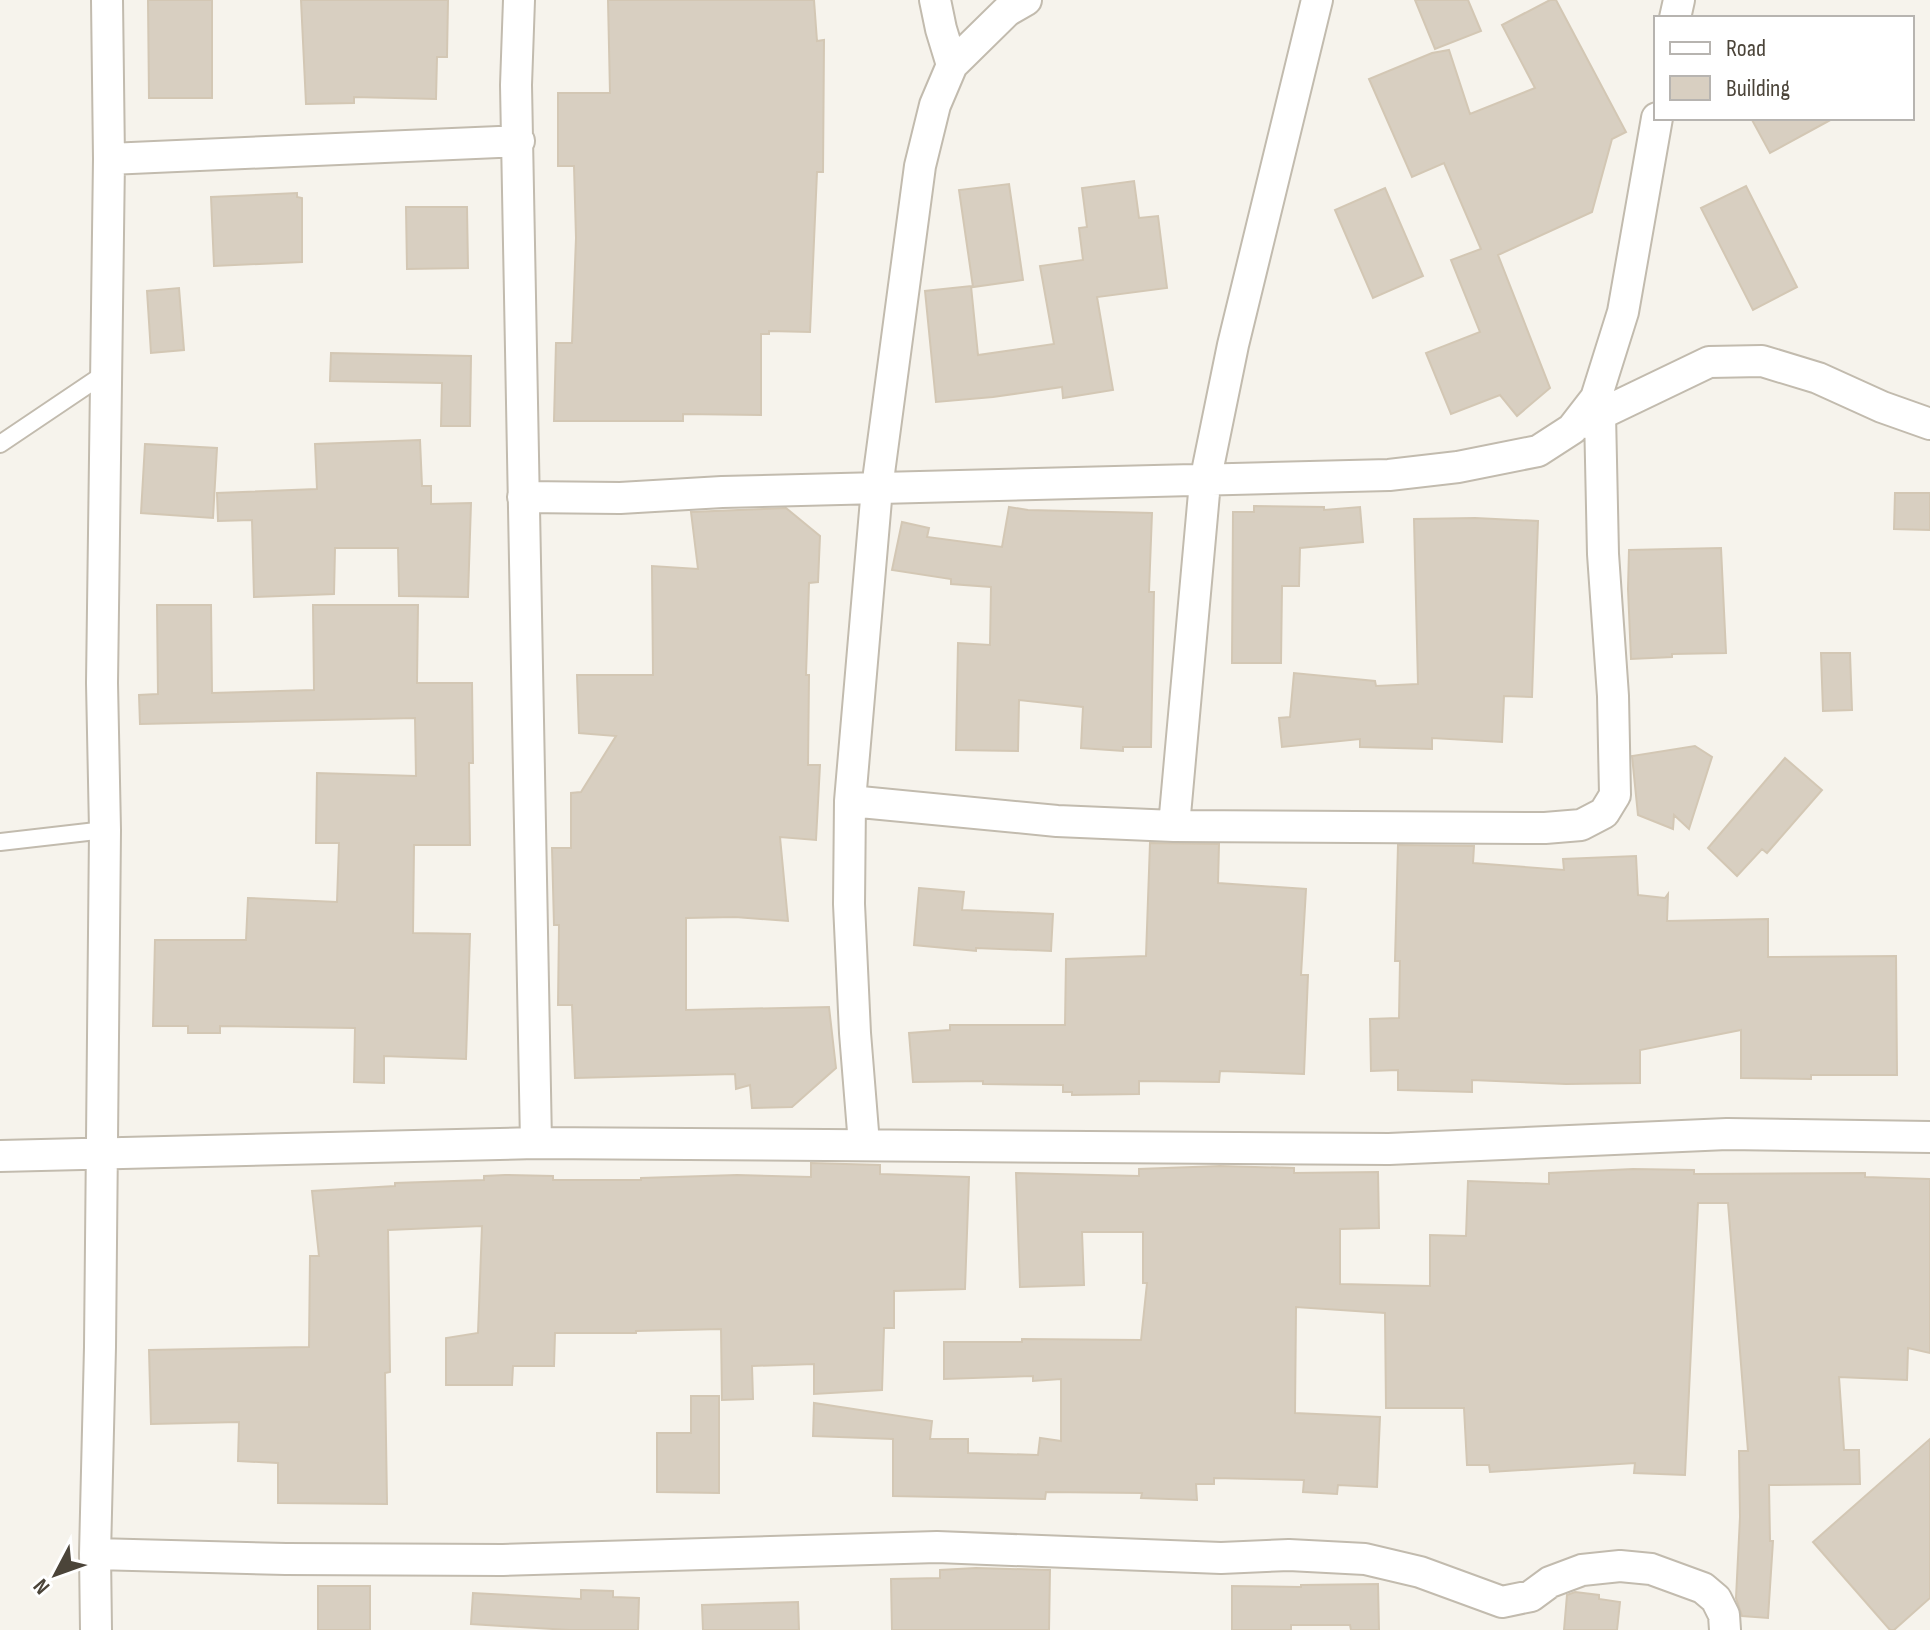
<svg xmlns="http://www.w3.org/2000/svg" width="1930" height="1630" font-family="'Sofia Sans Condensed',sans-serif">
<style>
.building{fill:#d8cfc1;stroke:#d3c7b4;stroke-width:2}
.lines{fill:none;stroke-linecap:round;stroke-linejoin:round}
.lane-casing{stroke:#c2bbae;stroke-width:20}
.street-casing{stroke:#c2bbae;stroke-width:34}
.lane{stroke:#fff;stroke-width:16}
.street{stroke:#fff;stroke-width:30}
</style>
<rect width="100%" height="100%" fill="#f6f3ec"/>
<path class="building" d="M 148,0 L 212,0 L 212,98 L 149,98 Z
M 301,0 L 448,0 L 447,57 L 437,57 L 436,99 L 354,97 L 354,103 L 306,104 Z
M 608,0 L 814,0 L 817,41 L 824,40 L 823,172 L 817,172 L 810,332 L 769,331 L 769,334 L 761,334 L 761,415 L 683,414 L 683,421 L 554,421 L 556,343 L 572,343 L 576,238 L 574,166 L 558,166 L 558,93 L 610,93 Z
M 1415,0 L 1468,0 L 1481,31 L 1435,49 Z
M 1550,0 L 1556,0 L 1626,132 L 1612,139 L 1592,212 L 1498,255 L 1550,388 L 1517,416 L 1500,395 L 1451,414 L 1426,353 L 1480,332 L 1451,260 L 1481,249 L 1444,163 L 1412,177 L 1369,79 L 1432,53 L 1449,50 L 1470,114 L 1535,88 L 1502,25 Z
M 1751,118 L 1834,118 L 1770,153 Z
M 1134,181 L 1139,218 L 1158,216 L 1167,288 L 1097,297 L 1113,390 L 1063,398 L 1062,387 L 993,397 L 936,402 L 925,291 L 971,286 L 978,355 L 1054,344 L 1040,266 L 1083,260 L 1079,228 L 1087,227 L 1082,188 Z
M 1009,184 L 1023,280 L 973,287 L 959,190 Z
M 1746,186 L 1797,287 L 1753,310 L 1701,208 Z
M 1385,188 L 1423,276 L 1373,298 L 1335,210 Z
M 297,193 L 297,197 L 302,198 L 302,262 L 214,266 L 211,197 Z
M 406,207 L 467,207 L 468,268 L 407,269 Z
M 179,288 L 184,350 L 151,353 L 147,291 Z
M 331,353 L 471,356 L 470,426 L 441,426 L 442,383 L 330,381 Z
M 420,440 L 422,486 L 431,486 L 431,504 L 471,503 L 468,597 L 399,596 L 398,548 L 335,548 L 334,594 L 254,597 L 252,520 L 218,521 L 217,493 L 317,489 L 315,444 Z
M 145,444 L 217,448 L 213,518 L 141,513 Z
M 1895,493 L 1930,493 L 1930,530 L 1894,529 Z
M 1254,506 L 1324,507 L 1324,510 L 1360,507 L 1363,542 L 1300,548 L 1299,586 L 1282,586 L 1281,663 L 1232,663 L 1233,512 L 1254,512 Z
M 1009,507 L 1028,510 L 1152,513 L 1149,592 L 1154,592 L 1151,747 L 1123,747 L 1123,751 L 1081,748 L 1083,707 L 1019,700 L 1018,751 L 956,750 L 958,643 L 990,645 L 991,587 L 951,584 L 951,579 L 892,570 L 902,522 L 929,528 L 927,537 L 1002,547 Z
M 786,508 L 820,536 L 818,582 L 809,583 L 806,675 L 809,675 L 808,765 L 820,765 L 816,840 L 780,837 L 788,921 L 735,917 L 686,918 L 686,1010 L 829,1007 L 836,1068 L 792,1107 L 752,1108 L 750,1085 L 736,1089 L 735,1074 L 575,1078 L 572,1005 L 558,1005 L 559,925 L 554,925 L 552,848 L 571,848 L 571,793 L 581,792 L 616,736 L 579,733 L 577,675 L 653,675 L 652,566 L 698,569 L 691,512 Z
M 1475,518 L 1538,521 L 1532,697 L 1504,696 L 1502,742 L 1432,738 L 1432,749 L 1360,747 L 1360,739 L 1282,747 L 1279,718 L 1290,717 L 1294,673 L 1375,681 L 1376,686 L 1418,684 L 1414,519 Z
M 1721,548 L 1726,653 L 1672,654 L 1672,657 L 1631,659 L 1628,589 L 1629,550 Z
M 157,605 L 211,605 L 212,693 L 314,690 L 313,605 L 418,605 L 417,683 L 472,683 L 473,763 L 469,763 L 470,845 L 414,845 L 413,933 L 470,934 L 466,1059 L 384,1056 L 384,1083 L 354,1082 L 355,1028 L 220,1026 L 220,1033 L 188,1033 L 188,1026 L 153,1026 L 155,940 L 246,940 L 248,898 L 337,902 L 339,843 L 316,843 L 317,773 L 416,776 L 415,718 L 140,724 L 139,695 L 158,694 Z
M 1821,653 L 1850,653 L 1852,710 L 1823,711 Z
M 1695,746 L 1712,757 L 1689,829 L 1674,815 L 1673,829 L 1638,815 L 1632,756 Z
M 1785,758 L 1822,790 L 1767,853 L 1762,849 L 1737,876 L 1708,848 Z
M 1150,843 L 1219,844 L 1218,883 L 1306,889 L 1301,975 L 1308,975 L 1304,1074 L 1220,1071 L 1219,1082 L 1139,1081 L 1139,1094 L 1072,1095 L 1072,1092 L 1063,1092 L 1063,1085 L 983,1084 L 983,1081 L 913,1082 L 909,1033 L 950,1030 L 950,1025 L 1065,1025 L 1066,959 L 1146,956 Z
M 1398,845 L 1474,846 L 1473,863 L 1564,870 L 1563,859 L 1636,856 L 1638,895 L 1665,898 L 1668,894 L 1667,921 L 1768,919 L 1768,957 L 1896,956 L 1897,1075 L 1811,1075 L 1811,1079 L 1741,1078 L 1741,1030 L 1640,1050 L 1640,1083 L 1566,1084 L 1472,1080 L 1472,1092 L 1398,1090 L 1398,1070 L 1371,1071 L 1370,1019 L 1399,1018 L 1400,961 L 1395,961 Z
M 919,888 L 964,892 L 962,910 L 1053,914 L 1051,951 L 976,948 L 976,951 L 914,945 Z
M 811,1163 L 880,1165 L 880,1174 L 969,1177 L 965,1289 L 894,1291 L 894,1328 L 884,1328 L 882,1390 L 814,1394 L 814,1364 L 752,1366 L 753,1399 L 722,1400 L 721,1329 L 636,1331 L 636,1333 L 555,1333 L 554,1366 L 513,1366 L 512,1385 L 446,1385 L 446,1338 L 478,1333 L 482,1226 L 388,1230 L 390,1372 L 385,1373 L 387,1504 L 278,1503 L 278,1463 L 238,1461 L 239,1422 L 151,1424 L 149,1350 L 309,1347 L 310,1256 L 319,1256 L 312,1191 L 395,1186 L 395,1183 L 484,1180 L 484,1176 L 505,1175 L 553,1176 L 553,1180 L 641,1180 L 641,1178 L 737,1175 L 811,1177 Z
M 1220,1166 L 1294,1168 L 1294,1173 L 1378,1172 L 1379,1228 L 1340,1229 L 1340,1284 L 1430,1286 L 1430,1235 L 1466,1236 L 1468,1181 L 1549,1184 L 1549,1173 L 1633,1169 L 1694,1170 L 1694,1174 L 1865,1173 L 1865,1177 L 1930,1179 L 1930,1353 L 1908,1348 L 1907,1380 L 1839,1377 L 1844,1450 L 1859,1450 L 1860,1484 L 1769,1485 L 1770,1541 L 1773,1541 L 1768,1618 L 1742,1616 L 1736,1598 L 1740,1517 L 1739,1451 L 1748,1451 L 1728,1203 L 1698,1203 L 1685,1475 L 1634,1473 L 1635,1463 L 1490,1472 L 1489,1465 L 1467,1465 L 1464,1408 L 1386,1408 L 1385,1313 L 1296,1307 L 1295,1413 L 1380,1417 L 1377,1487 L 1338,1485 L 1337,1494 L 1303,1492 L 1304,1480 L 1214,1478 L 1214,1484 L 1196,1484 L 1197,1500 L 1141,1498 L 1142,1493 L 1046,1492 L 1045,1499 L 893,1496 L 893,1439 L 813,1436 L 814,1403 L 932,1421 L 930,1439 L 968,1439 L 968,1453 L 1038,1455 L 1040,1438 L 1061,1441 L 1061,1379 L 1033,1381 L 1033,1376 L 944,1379 L 944,1342 L 1022,1342 L 1022,1339 L 1141,1340 L 1147,1283 L 1143,1283 L 1143,1232 L 1082,1232 L 1084,1285 L 1020,1287 L 1016,1173 L 1139,1176 L 1139,1169 Z
M 691,1396 L 719,1396 L 719,1493 L 657,1492 L 657,1433 L 691,1433 Z
M 1930,1439 L 1930,1598 L 1894,1630 L 1890,1630 L 1813,1542 Z
M 976,1568 L 1050,1570 L 1049,1630 L 892,1630 L 891,1579 L 940,1578 L 940,1570 Z
M 1378,1584 L 1379,1630 L 1351,1630 L 1350,1625 L 1291,1625 L 1291,1630 L 1232,1630 L 1232,1586 L 1301,1587 L 1301,1585 Z
M 318,1586 L 370,1586 L 370,1630 L 318,1630 Z
M 581,1590 L 613,1591 L 613,1597 L 639,1598 L 638,1630 L 569,1630 L 471,1624 L 473,1593 L 581,1599 Z
M 1575,1592 L 1599,1595 L 1599,1599 L 1620,1602 L 1617,1630 L 1564,1630 L 1567,1595 Z
M 798,1602 L 799,1630 L 703,1630 L 702,1605 Z"/>
<g class="lines">
<g class="lane-casing">
<path id="lane" d="M 0,444 L 104,374
M 0,842 L 105,830"/>
</g>
<g class="street-casing">
<path id="street" d="M 519,0 L 516,85 L 536,1143
M 935,0 L 941,29 L 952,65
M 1675,18 L 1679,0
M 109,159 L 519,141
M 1582,423 L 1709,362 L 1762,361 L 1818,378 L 1882,407 L 1930,424
M 523,497 L 620,498 L 722,492 L 1389,475 L 1458,467 L 1538,451 L 1572,429 L 1596,398 L 1623,312 L 1657,118
M 850,801 L 1057,821 L 1174,826 L 1545,828 L 1581,825 L 1604,813 L 1615,795 L 1613,696 L 1603,554 L 1600,414
M 1174,826 L 1205,482 L 1233,345 L 1317,0
M 864,1144 L 855,1033 L 849,904 L 850,801 L 877,488 L 920,166 L 935,105 L 952,65 L 1007,11 L 1026,0
M 0,1156 L 536,1143 L 1389,1149 L 1727,1134 L 1930,1137
M 95,1554 L 286,1559 L 503,1560 L 937,1547 L 1221,1558 L 1289,1555 L 1365,1559 L 1420,1572 L 1502,1602 L 1531,1596 L 1550,1582 L 1582,1570 L 1620,1566 L 1651,1569 L 1703,1588 L 1716,1599 L 1724,1615 L 1725,1630
M 96,1630 L 95,1554 L 100,1347 L 105,830 L 102,683 L 109,159 L 107,0"/>
</g>
<use href="#lane" class="lane"/>
<use href="#street" class="street"/>
</g>
<rect x="1654" y="16" width="260" height="104" fill="#ffffff" stroke="#b7b4b0" stroke-width="2"/>
<rect x="1670" y="42" width="40" height="12" fill="#ffffff" stroke="#b7b4b0" stroke-width="2"/>
<text x="1726" y="56" font-size="24" fill="#4b4439">Road</text>
<rect x="1670" y="76" width="40" height="24" fill="#d8cfc1" stroke="#b7b4b0" stroke-width="2"/>
<text x="1726" y="96" font-size="24" fill="#4b4439">Building</text>
<g transform="translate(56 1574) rotate(229)" stroke="#ffffff" stroke-width="6" paint-order="stroke">
<path d="M0-6L14 30L0 20L-14 30Z" fill="#4b4439"/>
<text y="-12" font-size="22" font-weight="bold" text-anchor="middle" fill="#4b4439">N</text>
</g>
</svg>
